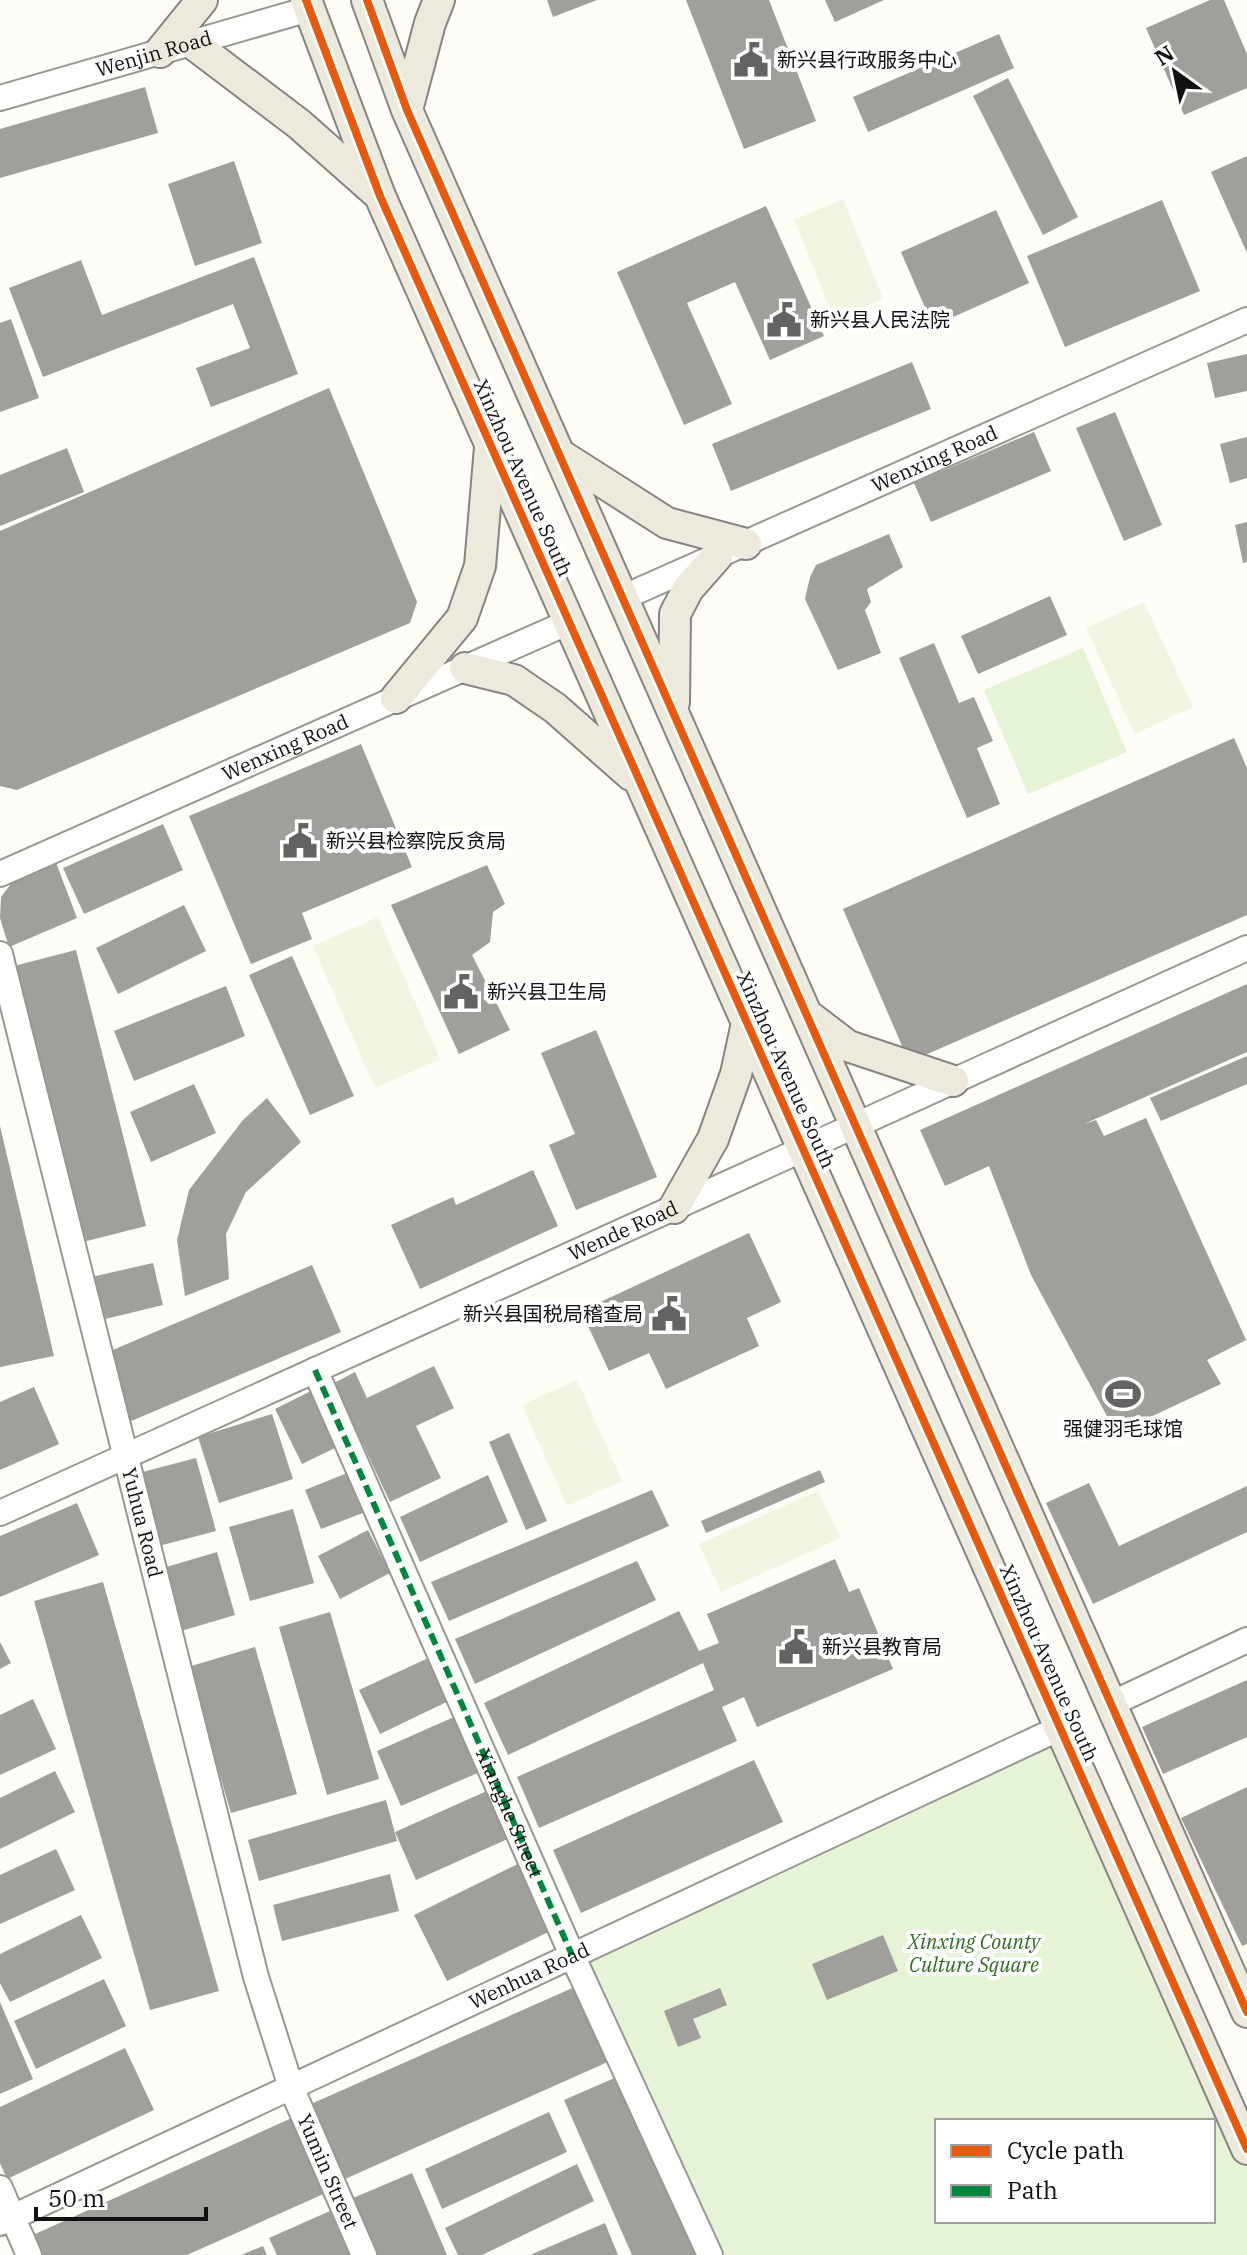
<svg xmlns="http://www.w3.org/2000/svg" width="1247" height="2255" font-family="'IBM Plex Serif','Noto Sans SC',serif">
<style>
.green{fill:#e7f3d7;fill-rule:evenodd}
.pitch{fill:#f0f6e1}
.building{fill:#a19f9c}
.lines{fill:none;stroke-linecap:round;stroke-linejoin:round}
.minor-casing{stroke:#979795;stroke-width:28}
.major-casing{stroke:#858482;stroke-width:34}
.minor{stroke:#fffffe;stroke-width:24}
.major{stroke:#ede9dc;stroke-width:30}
.quiet{stroke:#00873e;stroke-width:6;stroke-dasharray:12 6;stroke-linecap:butt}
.cycleway-casing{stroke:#fff;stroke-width:13}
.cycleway{stroke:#e8590c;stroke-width:8}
.labels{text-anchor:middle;stroke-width:8;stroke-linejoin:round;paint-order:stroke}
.street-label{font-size:20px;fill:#111;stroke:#fff}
.poi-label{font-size:20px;fill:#111;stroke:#fff;text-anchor:start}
.park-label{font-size:20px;font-style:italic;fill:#2f6b1f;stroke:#fff}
</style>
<rect width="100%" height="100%" fill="#fdfcf7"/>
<path class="green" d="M 1083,648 L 1127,752 L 1028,794 L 984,690 Z
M 1060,1728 L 1247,2149 L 1247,2255 L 710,2255 L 572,1955 ZM 937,2121 L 1213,2121 L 1213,2221 L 937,2221 Z"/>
<path class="pitch" d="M 843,199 L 883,299 L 834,319 L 794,220 Z
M 1144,602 L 1193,707 L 1135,734 L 1086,628 Z
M 378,917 L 440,1059 L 375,1088 L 313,946 Z
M 577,1380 L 622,1481 L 567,1506 L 522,1405 Z
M 818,1491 L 840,1538 L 721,1592 L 699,1544 Z"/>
<path class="building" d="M 547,0 L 597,0 L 553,17 Z
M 686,0 L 769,0 L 816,121 L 744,149 Z
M 825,0 L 884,0 L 835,22 Z
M 1210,0 L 1224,0 L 1247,54 L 1247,88 L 1184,115 L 1146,28 Z
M 999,34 L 1014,68 L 868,132 L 853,97 Z
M 1008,78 L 1078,217 L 1043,235 L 973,96 Z
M 145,87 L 158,133 L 0,178 L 0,129 Z
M 1247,156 L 1247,253 L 1211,172 Z
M 234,161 L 262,243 L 195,266 L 168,184 Z
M 1162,200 L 1200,291 L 1065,347 L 1027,256 Z
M 766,206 L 824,336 L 770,360 L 735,282 L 687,303 L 732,404 L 684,425 L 617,272 Z
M 996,210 L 1029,283 L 933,326 L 901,252 Z
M 254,257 L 298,374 L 211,407 L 196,368 L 250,348 L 233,304 L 43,377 L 9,288 L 81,260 L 102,315 Z
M 11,319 L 39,398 L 0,412 L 0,323 Z
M 1247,354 L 1247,391 L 1215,398 L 1207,363 Z
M 912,362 L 931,409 L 731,491 L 712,444 Z
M 329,388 L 417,602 L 410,623 L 17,790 L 0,786 L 0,531 Z
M 1115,412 L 1162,525 L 1124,541 L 1076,428 Z
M 1034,432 L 1051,471 L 931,522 L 914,483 Z
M 1247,437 L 1247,478 L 1230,483 L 1220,444 Z
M 67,448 L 84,492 L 0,526 L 0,475 Z
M 1247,522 L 1247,562 L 1243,563 L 1235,525 Z
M 889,534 L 903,567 L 867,589 L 871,602 L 865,610 L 881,653 L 838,670 L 805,599 L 810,577 L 816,565 Z
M 1050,596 L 1067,635 L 978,674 L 961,636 Z
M 934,643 L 959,703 L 974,697 L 993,741 L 977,748 L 1000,804 L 967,818 L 899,658 Z
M 1234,738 L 1247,768 L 1247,915 L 909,1062 L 843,909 Z
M 361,744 L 412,867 L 302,913 L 312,939 L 251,964 L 189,816 Z
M 163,824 L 183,870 L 84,914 L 63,868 Z
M 55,860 L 77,918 L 9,947 L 0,918 L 1,897 L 19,873 Z
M 487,865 L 505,904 L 493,912 L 490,942 L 472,955 L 510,1030 L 459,1054 L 391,905 Z
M 184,905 L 206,951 L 118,994 L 96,948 Z
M 76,950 L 146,1226 L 79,1243 L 10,967 Z
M 292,956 L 354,1096 L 310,1115 L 249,975 Z
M 1247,984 L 1247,1052 L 1084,1124 L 1096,1120 L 1104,1136 L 1146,1118 L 1246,1340 L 1207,1360 L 1221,1384 L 1116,1433 L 1031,1275 L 989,1166 L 945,1186 L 920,1130 Z
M 226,986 L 245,1036 L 134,1081 L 114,1031 Z
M 596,1030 L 657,1177 L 576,1210 L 549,1145 L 575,1134 L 541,1053 Z
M 1247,1056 L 1247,1084 L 1161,1121 L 1150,1098 Z
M 194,1084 L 216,1133 L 151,1162 L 130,1112 Z
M 267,1098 L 301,1142 L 246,1192 L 226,1234 L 229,1279 L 185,1296 L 177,1240 L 189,1190 L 243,1120 Z
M 0,1126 L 54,1356 L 0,1367 Z
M 533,1170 L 558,1226 L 420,1289 L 391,1225 L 453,1197 L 456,1205 Z
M 749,1233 L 781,1302 L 747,1318 L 759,1346 L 666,1389 L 649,1353 L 609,1371 L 581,1311 Z
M 153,1263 L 163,1305 L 97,1321 L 87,1278 Z
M 312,1265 L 341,1332 L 129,1422 L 101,1355 Z
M 434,1366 L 454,1408 L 416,1426 L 441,1478 L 390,1502 L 334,1383 L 355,1372 L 367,1398 Z
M 34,1387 L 59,1444 L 0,1470 L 0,1402 Z
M 311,1391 L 339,1446 L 302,1464 L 275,1409 Z
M 272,1414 L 293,1479 L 219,1503 L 198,1437 Z
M 509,1433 L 547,1521 L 526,1530 L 489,1442 Z
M 196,1458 L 216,1531 L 151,1548 L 131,1475 Z
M 820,1470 L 825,1482 L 706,1533 L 701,1521 Z
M 352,1471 L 368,1511 L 321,1529 L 305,1490 Z
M 488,1475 L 508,1522 L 420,1562 L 400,1517 Z
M 1089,1483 L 1119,1546 L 1247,1486 L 1247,1532 L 1093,1604 L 1046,1503 Z
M 652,1490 L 669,1526 L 449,1621 L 431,1582 Z
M 77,1503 L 99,1555 L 0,1597 L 0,1536 Z
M 293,1509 L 314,1583 L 250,1601 L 229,1527 Z
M 368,1530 L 390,1573 L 340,1599 L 318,1556 Z
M 217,1552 L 235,1615 L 171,1634 L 153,1571 Z
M 835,1559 L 849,1592 L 859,1588 L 893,1669 L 757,1727 L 744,1697 L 722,1707 L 737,1741 L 539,1828 L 517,1777 L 714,1690 L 703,1663 L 508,1755 L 484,1703 L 679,1611 L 699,1651 L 719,1643 L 707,1614 Z
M 637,1561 L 656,1600 L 475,1684 L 455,1639 Z
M 103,1582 L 219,1991 L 150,2010 L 34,1601 Z
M 330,1612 L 379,1779 L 327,1795 L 279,1627 Z
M 0,1642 L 11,1663 L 0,1669 Z
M 255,1647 L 297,1794 L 231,1813 L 188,1667 Z
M 437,1654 L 457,1697 L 380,1734 L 359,1690 Z
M 1247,1680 L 1247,1737 L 1163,1774 L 1142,1727 Z
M 33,1699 L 56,1749 L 0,1775 L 0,1715 Z
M 463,1713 L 487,1769 L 401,1806 L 377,1751 Z
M 754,1760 L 783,1822 L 581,1913 L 553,1850 Z
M 55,1771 L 75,1812 L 0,1849 L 0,1798 Z
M 498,1786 L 519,1834 L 416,1880 L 395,1832 Z
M 1247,1787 L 1247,1944 L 1242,1946 L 1181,1818 Z
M 386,1800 L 397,1841 L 259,1881 L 248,1840 Z
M 56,1849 L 75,1890 L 0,1924 L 0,1875 Z
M 530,1858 L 563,1925 L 447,1981 L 414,1915 Z
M 390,1874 L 399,1911 L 282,1941 L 273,1905 Z
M 81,1915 L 102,1958 L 10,2002 L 0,1983 L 0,1954 Z
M 883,1935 L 898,1971 L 827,2000 L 812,1964 Z
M 104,1979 L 126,2026 L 36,2069 L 14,2021 Z
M 577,1986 L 610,2061 L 345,2179 L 311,2104 Z
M 720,1988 L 727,2005 L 693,2019 L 701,2038 L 678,2047 L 664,2011 Z
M 0,2002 L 33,2079 L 0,2094 Z
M 125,2048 L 154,2110 L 7,2179 L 0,2163 L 0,2107 Z
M 626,2073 L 705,2255 L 632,2255 L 564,2100 Z
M 549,2112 L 567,2152 L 442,2209 L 425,2169 Z
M 294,2117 L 328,2192 L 187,2255 L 42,2255 L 33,2235 Z
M 577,2164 L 594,2201 L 482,2255 L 458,2255 L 445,2228 Z
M 412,2173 L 447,2255 L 369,2255 L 346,2201 Z
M 330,2211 L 349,2255 L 277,2255 L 269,2238 Z
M 605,2223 L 618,2255 L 530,2255 Z
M 263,2246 L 267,2255 L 241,2255 Z"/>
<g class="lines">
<g class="minor-casing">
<g id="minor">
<path id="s1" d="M 0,98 L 309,9"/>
<path id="s2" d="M 622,598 L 1247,320"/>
<path id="s3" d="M 0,874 L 569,622"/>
<path id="s4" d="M 0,954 L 256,1977 L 291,2087 L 364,2255"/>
<path d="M 315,1370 L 572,1955 L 710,2255"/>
<path id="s5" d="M 0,1513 L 1247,948"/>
<path d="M 1111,1704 L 1247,1640"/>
<path d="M 0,2188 L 29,2255"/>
<path id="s6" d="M 0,2223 L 1060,1728"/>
</g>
</g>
<g class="major-casing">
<path id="major" d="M 306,0 L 380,196 L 1247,2149
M 367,0 L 407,110 L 1247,2012
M 192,43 L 299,124 L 377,193
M 160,52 L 202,0
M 407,110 L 430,23 L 439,0
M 559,454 L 667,523 L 746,544
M 465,668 L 514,680 L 555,708 L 631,775
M 396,698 L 462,618 L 480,566 L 490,447
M 674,702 L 675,614 L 688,589 L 717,556
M 810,1017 L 848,1046 L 953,1081
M 674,1208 L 713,1139 L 736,1074 L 747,1023"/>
</g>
<use href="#minor" class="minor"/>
<use href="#major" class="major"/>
<path class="quiet" id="s7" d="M 315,1370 L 572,1955"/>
<g class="cycleway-casing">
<path id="cycleway" d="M 306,0 L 380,196 L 1247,2149
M 367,0 L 407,110 L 1247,2012"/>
</g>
<use href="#cycleway" class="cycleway"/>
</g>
<defs>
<g id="civic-bare" transform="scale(2.76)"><path d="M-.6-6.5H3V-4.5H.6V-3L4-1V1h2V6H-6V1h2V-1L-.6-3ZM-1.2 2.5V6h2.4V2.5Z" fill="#646362" stroke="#fff" stroke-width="2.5" paint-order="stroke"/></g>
<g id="stadium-bare" transform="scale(2.76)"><path d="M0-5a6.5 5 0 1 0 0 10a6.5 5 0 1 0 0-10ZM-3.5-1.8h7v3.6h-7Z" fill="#646362" stroke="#fff" stroke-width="2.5" paint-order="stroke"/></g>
</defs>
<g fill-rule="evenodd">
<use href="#civic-bare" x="751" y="60"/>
<use href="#civic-bare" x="784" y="320"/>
<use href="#civic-bare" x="300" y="841"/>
<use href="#civic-bare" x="461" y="992"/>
<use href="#civic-bare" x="669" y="1314"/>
<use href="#stadium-bare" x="1123" y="1394"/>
<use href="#civic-bare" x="796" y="1647"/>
</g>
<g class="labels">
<g class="street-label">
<text dy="7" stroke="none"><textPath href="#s1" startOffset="160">Wenjin Road</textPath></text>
<text dy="7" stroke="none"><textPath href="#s2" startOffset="342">Wenxing Road</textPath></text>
<text transform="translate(523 478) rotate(66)" y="7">Xinzhou Avenue South</text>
<text dy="7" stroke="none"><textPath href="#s3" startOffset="312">Wenxing Road</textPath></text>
<text transform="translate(786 1070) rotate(66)" y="7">Xinzhou Avenue South</text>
<text dy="7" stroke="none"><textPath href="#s5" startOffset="684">Wende Road</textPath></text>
<text dy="7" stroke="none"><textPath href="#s4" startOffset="586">Yuhua Road</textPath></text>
<text transform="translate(1049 1663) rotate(66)" y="7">Xinzhou Avenue South</text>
<text dy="7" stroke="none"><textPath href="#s7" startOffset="484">Xianghe Street</textPath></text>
<text dy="7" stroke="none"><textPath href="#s6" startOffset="584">Wenhua Road</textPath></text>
<text dy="7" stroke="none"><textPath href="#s4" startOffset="1262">Yumin Street</textPath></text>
</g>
<g class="poi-label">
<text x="777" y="67">新兴县行政服务中心</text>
<text x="810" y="327">新兴县人民法院</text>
<text x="326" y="848">新兴县检察院反贪局</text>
<text x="487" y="999">新兴县卫生局</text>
<text x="643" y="1321" text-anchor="end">新兴县国税局稽查局</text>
<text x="1123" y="1436" text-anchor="middle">强健羽毛球馆</text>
<text x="822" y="1654">新兴县教育局</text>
</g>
<g class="park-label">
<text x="974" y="1949">Xinxing County<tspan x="974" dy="23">Culture Square</tspan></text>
</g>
</g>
<rect x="935" y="2119" width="280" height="104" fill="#ffffff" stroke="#a0a0a0" stroke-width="2"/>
<rect x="951" y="2145" width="40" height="12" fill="#e8590c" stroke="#a0a0a0" stroke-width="2"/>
<text x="1007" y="2159" font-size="24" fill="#111111">Cycle path</text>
<rect x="951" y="2185" width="40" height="12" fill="#00873e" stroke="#a0a0a0" stroke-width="2"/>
<text x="1007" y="2199" font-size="24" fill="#111111">Path</text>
<g transform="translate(1175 72) rotate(327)" stroke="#ffffff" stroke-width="6" paint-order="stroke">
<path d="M0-6L14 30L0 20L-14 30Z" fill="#111111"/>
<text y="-12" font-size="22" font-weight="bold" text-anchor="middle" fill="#111111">N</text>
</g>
<path d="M36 2207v12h170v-12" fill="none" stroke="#111111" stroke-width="4"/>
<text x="48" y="2207" font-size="24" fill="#111111" stroke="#ffffff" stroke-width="6" paint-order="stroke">50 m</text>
</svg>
